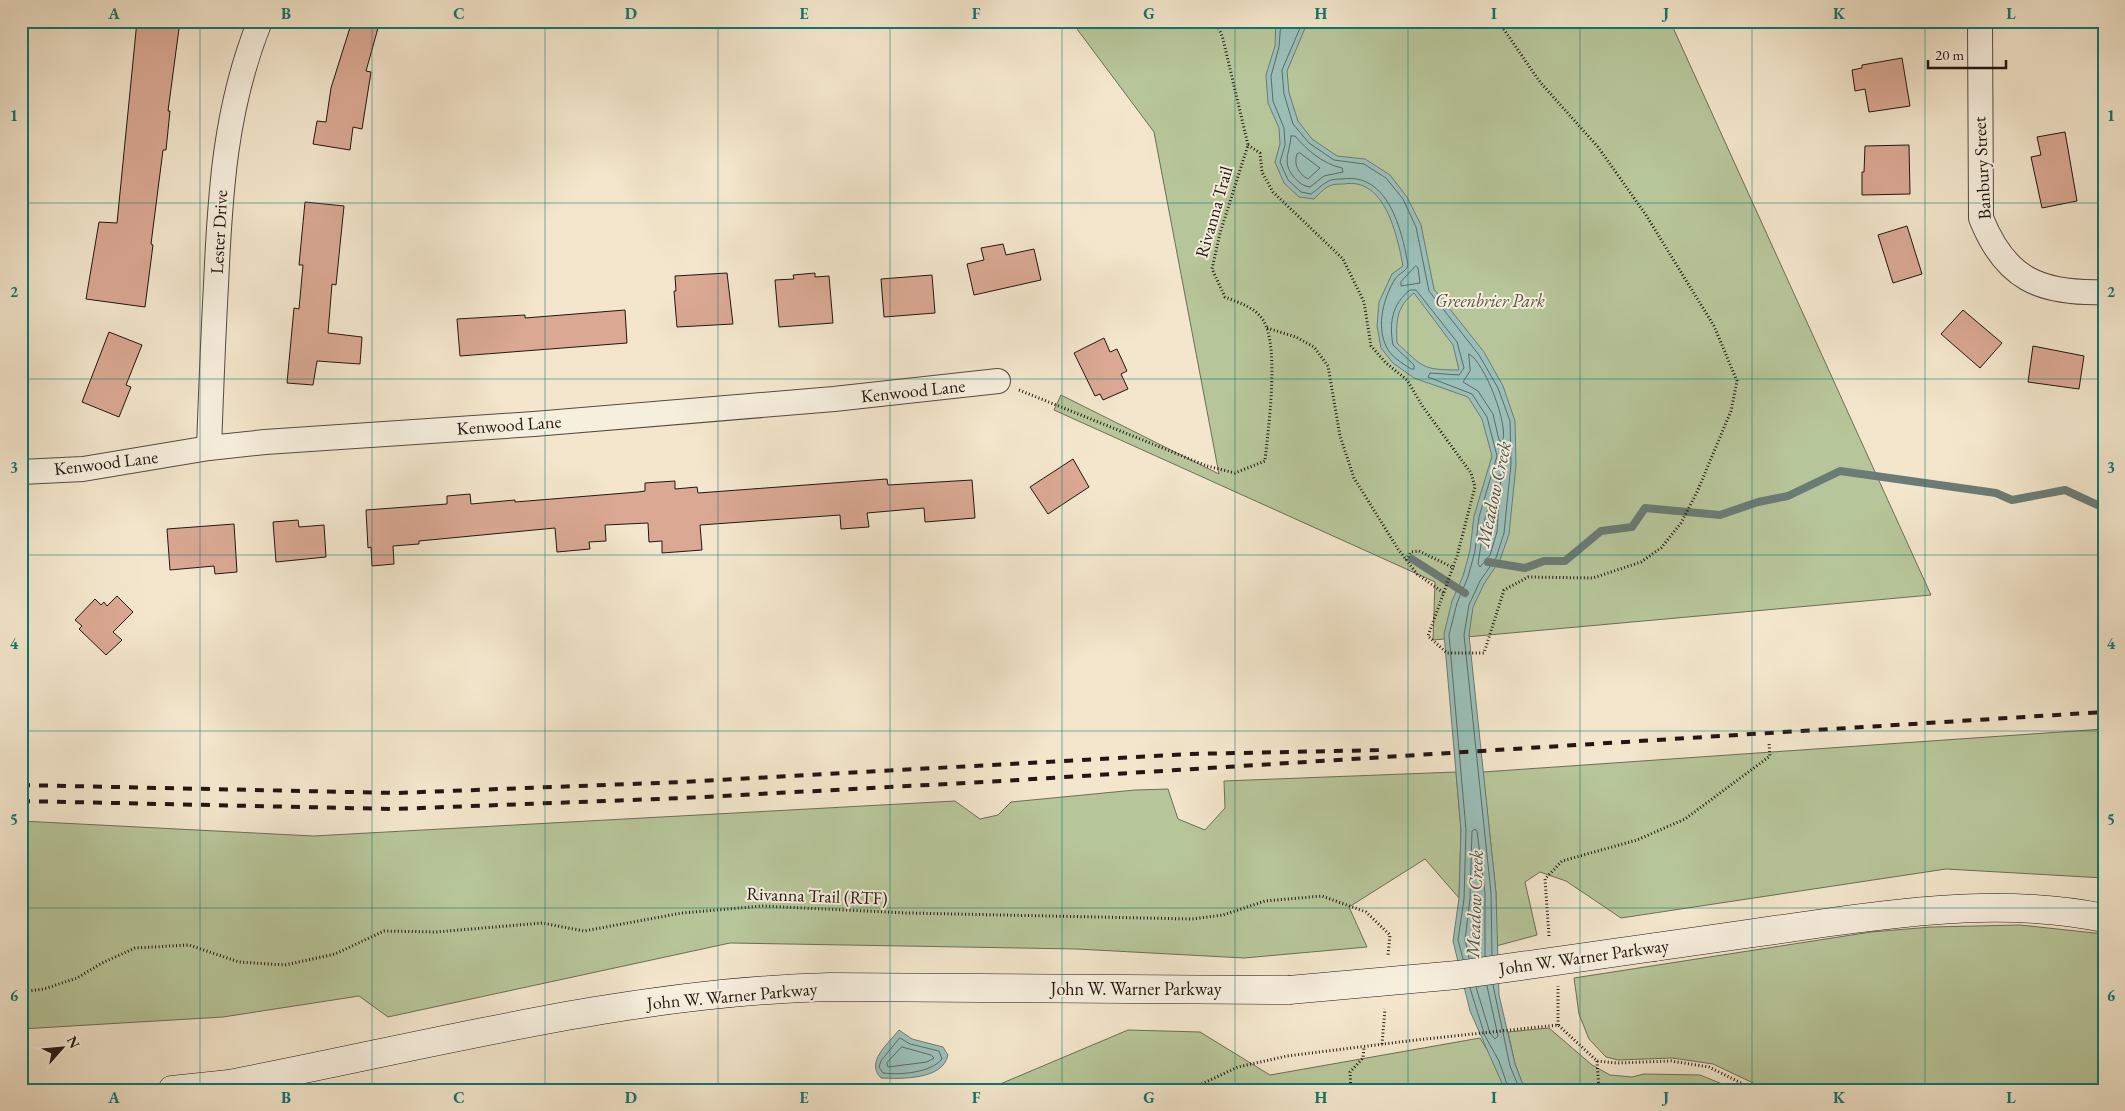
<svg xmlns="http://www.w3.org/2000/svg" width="2125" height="1111" font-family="'EB Garamond',serif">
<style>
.green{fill:#b7c69a;stroke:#6c6e56}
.water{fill:#9bbfb8;stroke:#6b7b75;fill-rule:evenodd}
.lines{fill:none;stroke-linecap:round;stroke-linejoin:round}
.shore{stroke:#5e6a64;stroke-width:1}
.stream{stroke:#6b7b75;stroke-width:8}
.building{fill:#daa893;stroke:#221611}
.minor-casing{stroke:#564a40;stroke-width:26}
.secondary-casing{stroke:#221611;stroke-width:29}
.path{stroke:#221611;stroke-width:3;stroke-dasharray:1 2.5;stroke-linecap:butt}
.minor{stroke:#f7efde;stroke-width:24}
.secondary{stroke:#f7efde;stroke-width:28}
.rail{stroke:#221611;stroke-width:4;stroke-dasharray:9 9;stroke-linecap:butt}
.secondary-bridge-casing{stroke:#221611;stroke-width:29;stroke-linecap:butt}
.secondary-bridge{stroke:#f7efde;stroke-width:28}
.grid{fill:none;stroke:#0f766e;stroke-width:1;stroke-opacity:0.55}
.labels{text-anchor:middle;stroke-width:4;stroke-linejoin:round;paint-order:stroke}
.street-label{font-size:18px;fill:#221611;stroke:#f7efde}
.park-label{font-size:18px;font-style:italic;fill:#565441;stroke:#f7efde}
.water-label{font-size:19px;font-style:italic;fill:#4c514b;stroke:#f7efde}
.neatline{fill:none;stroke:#0f766e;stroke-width:2}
.grid-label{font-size:16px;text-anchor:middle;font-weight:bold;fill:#0f766e}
</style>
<rect width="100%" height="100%" fill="#f3e6cc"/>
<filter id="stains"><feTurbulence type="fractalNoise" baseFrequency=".004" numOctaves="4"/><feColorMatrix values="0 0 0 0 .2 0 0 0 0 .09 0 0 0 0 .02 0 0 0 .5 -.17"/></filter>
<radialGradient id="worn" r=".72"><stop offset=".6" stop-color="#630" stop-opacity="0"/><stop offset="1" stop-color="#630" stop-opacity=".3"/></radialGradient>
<path class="green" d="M 1071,21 L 1670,21 L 1931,595 L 1433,640 L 1435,582 L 1054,410 L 1061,395 L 1219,474 L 1154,132 Z
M 2104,729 L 2104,878 L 1946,869 L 1621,918 L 1566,881 L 1540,872 L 1525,882 L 1537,935 L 1496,946 L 1496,893 L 1483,772 Z
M 1456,772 L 1461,830 L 1459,898 L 1425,859 L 1349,907 L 1367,947 L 1244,958 L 1077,949 L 730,943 L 388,1017 L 359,996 L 223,1017 L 21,1029 L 21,821 L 313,836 L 955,801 L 980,819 L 998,815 L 1011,802 L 1135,790 L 1168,789 L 1178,819 L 1205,830 L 1225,808 L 1224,781 Z
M 2020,925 L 2104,934 L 2104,1090 L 1768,1090 L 1713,1064 L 1672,1058 L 1618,1060 L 1606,1057 L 1589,1039 L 1579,1014 L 1574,978 L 1871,932 L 1931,927 Z
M 1549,1028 L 1592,1065 L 1610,1075 L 1632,1077 L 1644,1074 L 1700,1075 L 1737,1090 L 1525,1090 L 1515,1064 L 1508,1032 Z
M 1128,1030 L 1200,1032 L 1270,1075 L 1480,1038 L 1495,1063 L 1505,1090 L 986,1090 Z"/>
<path class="water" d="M 1276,21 L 1308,21 L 1287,71 L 1289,93 L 1298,121 L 1312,139 L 1337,156 L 1365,159 L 1390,175 L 1407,197 L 1421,225 L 1434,289 L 1484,352 L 1503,386 L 1515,421 L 1516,465 L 1509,534 L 1500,560 L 1484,584 L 1473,607 L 1469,635 L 1496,893 L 1499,995 L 1515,1064 L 1525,1090 L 1505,1090 L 1470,1011 L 1453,941 L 1459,898 L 1461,830 L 1444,634 L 1452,601 L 1463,576 L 1470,550 L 1474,516 L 1492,456 L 1482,419 L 1468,397 L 1414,378 L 1393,363 L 1381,348 L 1377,326 L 1379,302 L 1392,274 L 1403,266 C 1397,235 1385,177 1344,184 C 1339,184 1333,184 1329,186 C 1323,189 1318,195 1314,199 L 1299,197 L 1284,183 L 1275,162 L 1280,144 L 1279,128 L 1268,103 L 1266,75 L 1275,46 ZM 1414,293 L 1453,345 L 1459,370 C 1422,370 1423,367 1397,343 C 1396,322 1396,307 1414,293 Z
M 899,1030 L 912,1039 L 943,1047 L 948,1055 C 943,1080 901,1079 881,1078 C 865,1062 888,1044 899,1030 Z"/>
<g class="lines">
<path class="shore" d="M 1281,21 L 1279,47 L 1271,76 L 1273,101 L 1284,128 L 1285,145 L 1280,162 L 1288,180 L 1301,192 L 1311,194 C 1317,190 1321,185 1327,182 C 1331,179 1337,179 1342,179 C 1388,172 1402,230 1408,265 C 1406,272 1399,273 1395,279 C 1384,297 1376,325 1386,346 C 1390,356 1402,363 1411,369 L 1414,369 L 1414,365 L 1393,345 C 1389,323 1392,304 1410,290 L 1416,290 L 1457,342 L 1464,368 L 1459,375 L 1430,373 L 1428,377 L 1472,394 L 1487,417 L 1497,456 L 1479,517 L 1475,551 L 1468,577 L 1457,603 L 1449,635 L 1466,830 L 1464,899 L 1458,940 L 1463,959
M 1303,21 L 1282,70 L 1284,94 L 1293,124 L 1309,143 L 1334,160 L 1364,164 L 1386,178 L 1403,199 L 1416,227 L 1429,291 L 1479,355 L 1498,388 L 1510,421 L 1511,464 L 1504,533 L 1496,558 L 1480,581 L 1469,605 L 1464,635 L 1491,893 L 1492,955
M 1291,136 L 1295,136 C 1307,150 1323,164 1342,168 L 1343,172 L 1324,176 L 1310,187 C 1299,186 1287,172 1287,161 C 1287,153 1291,144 1291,136 Z
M 1300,153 L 1320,168 L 1308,179 C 1299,174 1293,165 1297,154 Z
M 1416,266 L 1418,268 L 1420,283 L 1401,286 L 1401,282 Z
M 1469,354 C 1484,361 1510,427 1502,442 L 1499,440 L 1493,414 L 1478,391 L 1463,382 L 1470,371 Z
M 1501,475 L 1497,532 L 1490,555 L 1480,567 L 1478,564 L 1485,518 L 1498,476 Z
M 1469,958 L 1465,940 L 1470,899 L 1472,831 L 1475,829 L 1477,831 L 1485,893 L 1485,956
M 1493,985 L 1510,1066 L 1520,1090
M 1476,987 L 1490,1033 L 1495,1039 L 1498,1036 L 1487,986
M 1470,988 L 1485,1036 L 1499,1061 L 1509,1090
M 900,1038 L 910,1044 L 939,1051 L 942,1059 C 930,1073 901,1075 883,1073 L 879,1067 L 881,1061 Z
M 902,1047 L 931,1055 L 934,1058 L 927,1062 L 888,1067 L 887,1063 Z"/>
<path class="stream" d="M 1412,559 L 1465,593
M 1488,562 L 1525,568 L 1544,561 L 1565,561 L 1601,531 L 1632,527 L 1645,508 L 1720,515 L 1758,502 L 1788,496 L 1840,471 L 1996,493 L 2012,500 L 2065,490 L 2104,508"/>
</g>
<path class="building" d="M 137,21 L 180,21 L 168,111 L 170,111 L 166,150 L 163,150 L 151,244 L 153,245 L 145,307 L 86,299 L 99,222 L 117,223 Z
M 352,21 L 380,21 L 366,71 L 371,72 L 362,129 L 353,127 L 350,150 L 313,144 L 317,121 L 326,122 L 331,88 Z
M 1902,58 L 1910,106 L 1869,112 L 1865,89 L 1855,91 L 1852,70 L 1862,68 L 1862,65 Z
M 2065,132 L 2077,201 L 2042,208 L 2031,157 L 2041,155 L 2037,137 Z
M 1909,145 L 1910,194 L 1862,195 L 1862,172 L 1864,172 L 1865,146 Z
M 305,202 L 344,206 L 336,285 L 332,284 L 328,333 L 362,337 L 360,364 L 317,361 L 313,385 L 287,383 L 294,308 L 299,309 L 303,265 L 299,265 Z
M 1907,226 L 1922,274 L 1893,283 L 1878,235 Z
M 1003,244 L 1006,255 L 1034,249 L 1041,280 L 974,295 L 967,264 L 984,260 L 981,248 Z
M 727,273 L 733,324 L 677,327 L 674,291 L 676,291 L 675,276 Z
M 815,273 L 815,277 L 829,276 L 833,323 L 779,327 L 775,280 L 794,279 L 793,275 Z
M 932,275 L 935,313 L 884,317 L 881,279 Z
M 625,310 L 627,343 L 460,356 L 457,319 L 525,315 L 525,318 Z
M 1963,310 L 2002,343 L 1980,368 L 1941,334 Z
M 109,332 L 142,345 L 126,385 L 131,387 L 119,417 L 82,402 Z
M 1104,338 L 1110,352 L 1117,349 L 1127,371 L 1121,374 L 1128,389 L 1103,400 L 1100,394 L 1095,396 L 1074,353 Z
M 2033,346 L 2084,356 L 2079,389 L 2028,382 Z
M 1073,459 L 1089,487 L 1048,514 L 1030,487 Z
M 887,479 L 888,485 L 972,480 L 975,518 L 925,522 L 924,508 L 867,513 L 869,527 L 841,529 L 840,515 L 700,525 L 702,550 L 662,553 L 662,541 L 649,542 L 648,523 L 605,525 L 606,541 L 589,542 L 590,549 L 557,552 L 555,528 L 419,541 L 419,544 L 393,546 L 394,564 L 372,566 L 371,547 L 368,548 L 366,510 L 447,504 L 447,496 L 470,494 L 471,504 L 515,500 L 515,502 L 638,492 L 645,491 L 645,483 L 675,481 L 675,489 L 697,487 L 698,493 Z
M 298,520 L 299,527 L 324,525 L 326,557 L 276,562 L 273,522 Z
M 234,524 L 237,572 L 215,574 L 214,566 L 170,570 L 167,529 Z
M 117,596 L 133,612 L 113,632 L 122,640 L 106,655 L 79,629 L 82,626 L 75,620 L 95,599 L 101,605 L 104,602 L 107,606 Z"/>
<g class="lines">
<g class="minor-casing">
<path id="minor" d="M 1980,21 L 1981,218 C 2005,279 2040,294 2104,292
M 209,448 C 211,393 213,339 216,285 C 220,193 225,108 260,21
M 21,472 L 83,469 L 209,448 L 265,442 L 534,424 L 834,399 L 998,381"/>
</g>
<g class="secondary-casing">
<path id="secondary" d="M 1655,947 C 1711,939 1768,931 1824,923 C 1917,910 2011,899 2104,918
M 172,1090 L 229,1084 C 428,1046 626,992 830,987 L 1289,990"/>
</g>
<path class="path" d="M 1248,145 L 1260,153 L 1262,172 L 1273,192 L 1343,259 L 1364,302 L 1371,346 L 1386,363 L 1407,380 L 1423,407 L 1471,473 L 1475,487 L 1457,556 L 1428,636 L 1447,653 L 1484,653 L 1504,590 L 1528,577 L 1593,578 L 1641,562 L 1661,548 L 1681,523 L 1697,492 L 1731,411 L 1737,381 L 1714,326 L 1646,215 L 1598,147 L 1540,82 L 1498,21
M 1267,328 L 1296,337 L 1314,347 L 1328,366 L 1340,436 L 1354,478 L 1398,549 L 1417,574 L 1444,593
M 1019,390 L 1207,466 L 1235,473 L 1265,461 C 1268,430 1280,346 1263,320 C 1255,307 1239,303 1225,297 L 1212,269 L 1220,233 L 1248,145 L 1223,39 L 1216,21
M 1406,560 L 1411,552 L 1419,551 L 1454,568
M 1549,936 L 1545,879 L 1562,861 L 1637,840 L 1685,819 L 1770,756 L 1769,743
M 21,992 L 44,989 L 77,978 L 102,963 L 135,948 L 189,945 L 239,962 L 285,965 L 335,954 L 384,931 L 436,932 L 542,923 L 584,931 L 682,913 L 762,906 L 908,913 L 1192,919 L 1223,915 L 1265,901 L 1322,896 L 1366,912 L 1390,935 L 1388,955
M 1558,1025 L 1558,986
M 1382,1044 L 1385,1009
M 1597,1061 L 1599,1090
M 1189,1090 L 1238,1067 L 1287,1056 L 1416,1040 L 1558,1025 L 1597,1061 L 1616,1063 L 1671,1061 L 1709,1067 L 1755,1090
M 1351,1090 L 1350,1072 L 1363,1058 L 1364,1047"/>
<use href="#minor" class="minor"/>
<use href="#secondary" class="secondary"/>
<path class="rail" d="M 21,785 L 396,793 L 683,782 L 1189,754 L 1385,750
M 21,801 L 394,809 L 684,798 L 1002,781 L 2104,712"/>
<g class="secondary-bridge-casing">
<path id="secondary-bridge" d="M 1289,990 L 1457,975 L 1655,947"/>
</g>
<use href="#secondary-bridge" class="secondary-bridge"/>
</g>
<path class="grid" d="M 200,21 L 200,1090M 372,21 L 372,1090M 545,21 L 545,1090M 718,21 L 718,1090M 890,21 L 890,1090M 1062,21 L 1062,1090M 1235,21 L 1235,1090M 1408,21 L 1408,1090M 1580,21 L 1580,1090M 1752,21 L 1752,1090M 1925,21 L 1925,1090M 21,203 L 2104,203M 21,379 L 2104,379M 21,555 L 2104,555M 21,731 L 2104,731M 21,908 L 2104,908"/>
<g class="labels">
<g class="street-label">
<text transform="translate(1982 168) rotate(-93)" y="6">Banbury Street</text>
<text transform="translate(1214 212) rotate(-74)" y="6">Rivanna Trail</text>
<text transform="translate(219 232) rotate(-87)" y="6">Lester Drive</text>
<text transform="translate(913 391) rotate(-6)" y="6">Kenwood Lane</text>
<text transform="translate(509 425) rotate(-4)" y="6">Kenwood Lane</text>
<text transform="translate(106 463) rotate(-7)" y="6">Kenwood Lane</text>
<text transform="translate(817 896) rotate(2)" y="6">Rivanna Trail (RTF)</text>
<text transform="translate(1584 957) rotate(-8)" y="6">John W. Warner Parkway</text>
<text x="1136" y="995">John W. Warner Parkway</text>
<text transform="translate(732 996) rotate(-5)" y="6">John W. Warner Parkway</text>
</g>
<g class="park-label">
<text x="1490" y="307">Greenbrier Park</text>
</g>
<g class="water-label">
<text transform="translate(1493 494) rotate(-78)" y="7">Meadow Creek</text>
<text transform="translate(1474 904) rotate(-88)" y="7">Meadow Creek</text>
</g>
</g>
<rect width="2125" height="1111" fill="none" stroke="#f3e6cc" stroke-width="55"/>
<g transform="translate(62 1048) rotate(63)" stroke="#f7efde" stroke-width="4" paint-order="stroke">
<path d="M0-4L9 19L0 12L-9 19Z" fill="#221611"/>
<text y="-8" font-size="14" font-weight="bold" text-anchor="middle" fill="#221611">N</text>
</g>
<path d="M1928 60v8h78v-8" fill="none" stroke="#221611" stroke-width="2.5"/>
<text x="1935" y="60" font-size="15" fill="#221611" stroke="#f7efde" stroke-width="4" paint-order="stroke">20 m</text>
<rect x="28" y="28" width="2070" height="1056" class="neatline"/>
<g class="grid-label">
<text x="114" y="19">A</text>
<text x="286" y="19">B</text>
<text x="459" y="19">C</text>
<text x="631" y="19">D</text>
<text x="804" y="19">E</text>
<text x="976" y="19">F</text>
<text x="1149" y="19">G</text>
<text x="1321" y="19">H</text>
<text x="1494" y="19">I</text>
<text x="1666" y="19">J</text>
<text x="1839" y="19">K</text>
<text x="2011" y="19">L</text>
<text x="14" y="121">1</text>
<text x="2111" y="121">1</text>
<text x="14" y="297">2</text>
<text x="2111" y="297">2</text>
<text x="14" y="473">3</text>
<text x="2111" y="473">3</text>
<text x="14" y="649">4</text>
<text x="2111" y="649">4</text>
<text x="14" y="825">5</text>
<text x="2111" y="825">5</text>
<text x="14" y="1001">6</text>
<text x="2111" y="1001">6</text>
<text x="114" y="1103">A</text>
<text x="286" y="1103">B</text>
<text x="459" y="1103">C</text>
<text x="631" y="1103">D</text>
<text x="804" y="1103">E</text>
<text x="976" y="1103">F</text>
<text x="1149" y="1103">G</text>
<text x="1321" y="1103">H</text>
<text x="1494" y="1103">I</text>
<text x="1666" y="1103">J</text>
<text x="1839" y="1103">K</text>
<text x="2011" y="1103">L</text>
</g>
<rect width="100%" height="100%" filter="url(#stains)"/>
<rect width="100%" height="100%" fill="url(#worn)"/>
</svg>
